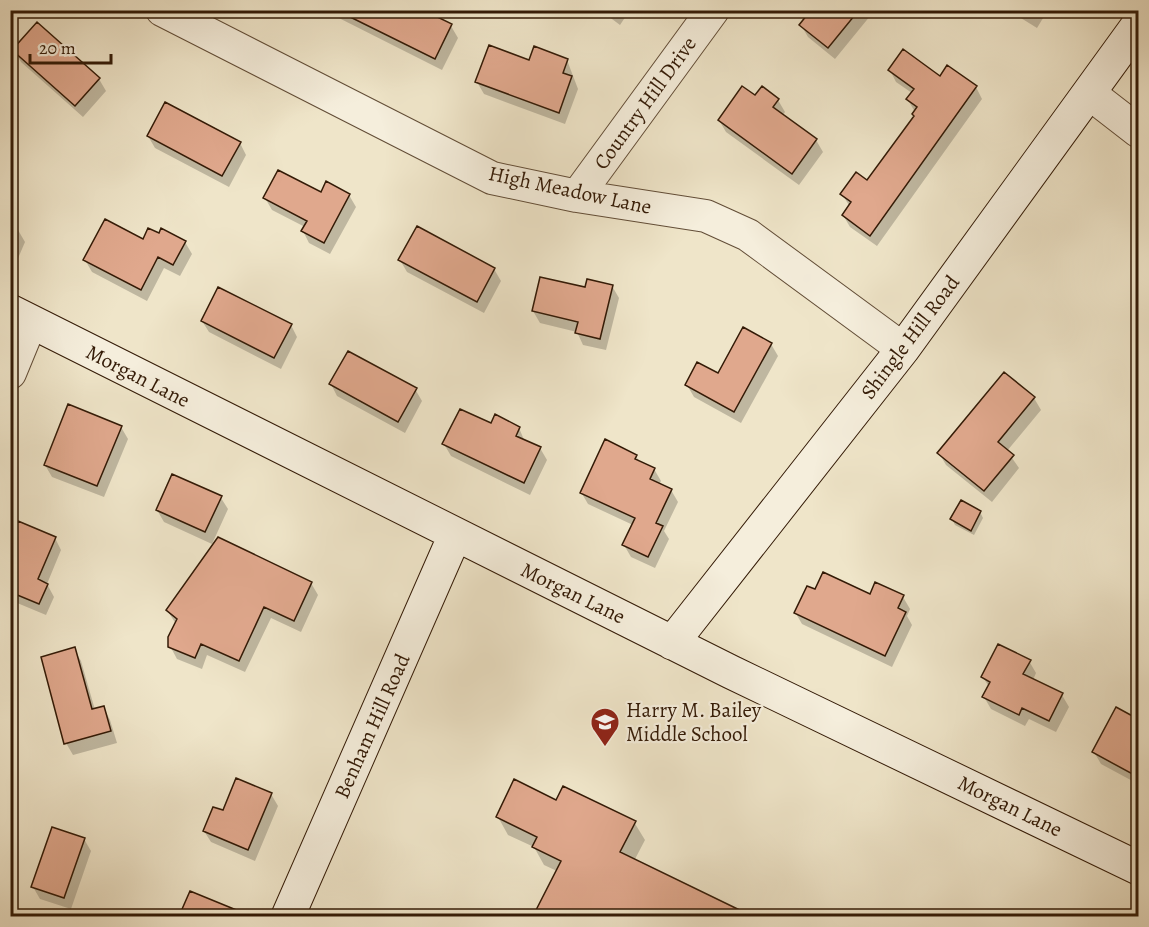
<svg xmlns="http://www.w3.org/2000/svg" width="1149" height="927" font-family="Alegreya,serif">
<style>
.shadow{fill:#0003}
.building{fill:#e0a88d;stroke:#331a06;stroke-width:1.5}
.lines{fill:none;stroke-linecap:round;stroke-linejoin:round}
.street-casing{stroke:#624d37;stroke-width:34}
.secondary-casing{stroke:#331a06;stroke-width:35}
.street{stroke:#f5eedc;stroke-width:32}
.secondary{stroke:#f5eedc;stroke-width:33}
.labels{text-anchor:middle;stroke-width:4.5;stroke-linejoin:round;paint-order:stroke}
.street-label{font-size:21px;fill:#331a06;stroke:#f5eedc}
.poi-label{font-size:21px;fill:#331a06;stroke:#f5eedc;text-anchor:start}
</style>
<rect width="100%" height="100%" fill="#efe5c9"/>
<filter id="stains"><feTurbulence type="fractalNoise" baseFrequency=".00333" numOctaves="4"/><feColorMatrix values="0 0 0 0 .2 0 0 0 0 .09 0 0 0 0 .02 0 0 0 .5 -.17"/></filter>
<radialGradient id="worn" r=".72"><stop offset=".6" stop-color="#630" stop-opacity="0"/><stop offset="1" stop-color="#630" stop-opacity=".3"/></radialGradient>
<path class="shadow" d="M 323,10 L 420,10 L 451,26 L 458,38 L 442,70 Z
M 600,10 L 630,10 L 620,25 Z
M 813,10 L 875,10 L 835,59 L 808,37 L 801,25 Z
M 1008,10 L 1048,10 L 1037,28 Z
M 14,50 L 99,79 L 106,91 L 83,117 L 21,62 Z
M 567,60 L 578,89 L 565,124 L 484,94 L 477,82 L 530,62 Z
M 890,70 L 940,78 L 976,87 L 982,99 L 877,246 L 850,227 L 843,215 L 850,207 L 842,194 L 868,182 L 915,117 L 915,112 L 908,100 L 912,93 L 896,82 Z
M 755,97 L 778,100 L 785,112 L 782,116 L 816,140 L 823,152 L 799,185 L 726,132 L 719,120 Z
M 148,136 L 240,143 L 246,155 L 229,187 L 155,148 Z
M 321,194 L 349,195 L 356,207 L 330,254 L 309,243 L 303,231 L 305,227 L 272,210 L 265,198 Z
M 10,205 L 18,217 L 13,228 L 18,230 L 25,242 L 13,270 L 10,269 Z
M 417,228 L 494,269 L 501,281 L 484,313 L 407,272 L 400,260 Z
M 144,241 L 185,242 L 192,254 L 180,276 L 164,268 L 147,301 L 92,272 L 85,260 Z
M 612,286 L 619,298 L 606,350 L 583,345 L 577,332 L 540,323 L 533,311 L 586,289 Z
M 202,321 L 291,325 L 297,337 L 281,369 L 209,332 Z
M 771,344 L 778,356 L 741,423 L 694,397 L 687,385 L 718,375 Z
M 331,384 L 415,389 L 422,401 L 405,433 L 337,396 Z
M 1034,398 L 1041,410 L 1007,451 L 1019,468 L 992,502 L 946,465 L 939,453 Z
M 492,425 L 519,428 L 525,442 L 540,448 L 547,460 L 530,495 L 451,456 L 444,444 Z
M 121,427 L 128,439 L 104,497 L 52,477 L 45,465 Z
M 636,456 L 640,463 L 654,469 L 661,481 L 659,485 L 671,490 L 678,502 L 664,531 L 669,539 L 655,568 L 631,557 L 624,545 L 633,525 L 588,504 L 581,492 Z
M 221,498 L 228,509 L 212,544 L 164,522 L 157,510 Z
M 980,512 L 983,518 L 974,535 L 955,525 L 952,519 Z
M 55,538 L 61,550 L 47,584 L 54,597 L 46,615 L 10,600 L 10,542 Z
M 311,583 L 318,595 L 301,632 L 271,618 L 245,672 L 207,655 L 202,669 L 177,659 L 170,646 L 176,624 L 167,610 Z
M 815,591 L 903,597 L 910,609 L 907,616 L 912,625 L 892,667 L 802,624 L 795,612 Z
M 74,649 L 81,661 L 95,710 L 104,708 L 110,720 L 117,743 L 73,755 L 66,743 Z
M 1029,661 L 1036,673 L 1033,680 L 1062,695 L 1069,707 L 1056,732 L 1029,719 L 1025,726 L 991,709 L 984,697 L 989,687 L 983,677 Z
M 1117,710 L 1138,721 L 1138,784 L 1101,764 L 1094,752 Z
M 271,794 L 278,806 L 255,861 L 211,842 L 204,831 L 224,812 Z
M 557,802 L 634,822 L 645,840 L 634,861 L 748,916 L 535,916 L 557,871 L 544,865 L 534,847 L 508,835 L 498,817 Z
M 84,839 L 91,851 L 71,909 L 40,899 L 33,887 Z
M 191,893 L 223,906 L 229,916 L 181,916 Z"/>
<path class="building" d="M 336,10 L 423,10 L 452,24 L 435,59 Z
M 811,10 L 859,10 L 828,48 L 799,25 Z
M 37,22 L 100,78 L 75,106 L 12,50 Z
M 489,45 L 529,60 L 534,46 L 568,59 L 563,73 L 572,76 L 559,113 L 475,82 Z
M 903,49 L 940,76 L 947,65 L 977,86 L 870,236 L 842,215 L 851,202 L 840,194 L 856,172 L 867,180 L 914,116 L 912,114 L 917,107 L 906,99 L 914,89 L 888,70 Z
M 742,86 L 755,95 L 762,86 L 779,99 L 773,107 L 817,139 L 792,174 L 718,120 Z
M 165,102 L 241,142 L 222,176 L 147,136 Z
M 278,170 L 321,192 L 326,181 L 350,194 L 324,243 L 301,231 L 307,221 L 263,198 Z
M 105,219 L 143,239 L 148,228 L 159,233 L 161,228 L 186,241 L 173,265 L 158,257 L 141,290 L 83,260 Z
M 417,226 L 495,268 L 477,302 L 398,260 Z
M 540,277 L 585,287 L 587,279 L 613,285 L 600,339 L 575,333 L 578,322 L 532,311 Z
M 218,287 L 292,324 L 274,358 L 201,321 Z
M 743,327 L 772,343 L 734,412 L 685,385 L 697,362 L 718,373 Z
M 348,351 L 417,388 L 398,422 L 329,384 Z
M 1004,372 L 1035,397 L 998,442 L 1014,455 L 984,491 L 937,453 Z
M 68,404 L 122,426 L 97,486 L 44,465 Z
M 460,409 L 491,423 L 495,414 L 520,427 L 516,436 L 541,447 L 524,483 L 442,444 Z
M 605,439 L 637,455 L 635,459 L 655,468 L 650,479 L 672,489 L 656,523 L 663,526 L 648,557 L 622,545 L 635,518 L 580,493 Z
M 172,474 L 222,496 L 205,532 L 156,510 Z
M 961,500 L 981,511 L 971,531 L 950,519 Z
M 18,521 L 56,537 L 38,579 L 48,584 L 39,604 L 10,592 L 10,538 Z
M 218,537 L 312,582 L 294,621 L 264,607 L 239,661 L 201,644 L 195,658 L 168,647 L 168,637 L 177,619 L 166,610 Z
M 823,572 L 870,594 L 875,582 L 904,595 L 898,608 L 906,612 L 885,656 L 794,613 L 807,586 L 815,589 Z
M 998,644 L 1031,660 L 1023,674 L 1063,693 L 1049,721 L 1022,708 L 1019,715 L 982,697 L 990,682 L 981,677 Z
M 75,647 L 92,709 L 104,706 L 111,731 L 64,744 L 41,657 Z
M 1116,707 L 1138,719 L 1138,777 L 1092,752 Z
M 236,778 L 272,793 L 248,850 L 203,831 L 213,807 L 223,810 Z
M 514,779 L 556,800 L 563,786 L 636,821 L 620,852 L 752,916 L 533,916 L 561,861 L 532,847 L 537,837 L 496,817 Z
M 52,827 L 85,838 L 64,898 L 31,887 Z
M 190,891 L 251,916 L 179,916 Z"/>
<g class="lines">
<g class="street-casing">
<path id="street" d="M 162,10 L 492,178 L 577,196 L 706,216 L 748,235 L 903,349
M 1089,93 L 1138,131
M 577,196 L 713,10
M 10,373 L 31,322"/>
</g>
<g class="secondary-casing">
<path id="secondary" d="M 10,311 L 731,672 L 1138,868
M 672,643 L 903,349 L 1138,25
M 288,916 L 455,535"/>
</g>
<use href="#street" class="street"/>
<use href="#secondary" class="secondary"/>
</g>
<defs>
<g id="school-pin" transform="scale(1.5)"><path d="M0 17L-7.5 6A9.5 9.5 0 1 1 7.5 6Z" fill="#8f2418" stroke="#f5eedc"/><path d="M0-5L7-2L0 1L-7-2ZM-4 1L0 2.5L4 1V4Q0 6-4 4Z" fill="#fff"/></g>
</defs>
<g fill-rule="evenodd">
<use href="#school-pin" x="605" y="722"/>
</g>
<g class="labels">
<g class="street-label">
<text transform="translate(645 103) rotate(-54)" y="7">Country Hill Drive</text>
<text transform="translate(570 190) rotate(12)" y="7">High Meadow Lane</text>
<text transform="translate(910 337) rotate(-53)" y="7">Shingle Hill Road</text>
<text transform="translate(138 376) rotate(27)" y="7">Morgan Lane</text>
<text transform="translate(573 593) rotate(26)" y="7">Morgan Lane</text>
<text transform="translate(372 726) rotate(-66)" y="7">Benham Hill Road</text>
<text transform="translate(1010 806) rotate(26)" y="7">Morgan Lane</text>
</g>
<g class="poi-label">
<text x="626" y="717">Harry M. Bailey<tspan x="626" dy="24">Middle School</tspan></text>
</g>
</g>
<rect width="1149" height="927" fill="none" stroke="#efe5c9" stroke-width="36"/>
<rect x="12" y="12" width="1125" height="903" fill="none" stroke="#331a06" stroke-width="3"/>
<rect x="18" y="18" width="1113" height="891" fill="none" stroke="#331a06" stroke-width="1.5"/>
<path d="M30 54v9h81v-9" fill="none" stroke="#331a06" stroke-width="3"/>
<text x="39" y="54" font-size="18" fill="#331a06" stroke="#f5eedc" stroke-width="4.5" paint-order="stroke">20 m</text>
<rect width="100%" height="100%" filter="url(#stains)"/>
<rect width="100%" height="100%" fill="url(#worn)"/>
</svg>
